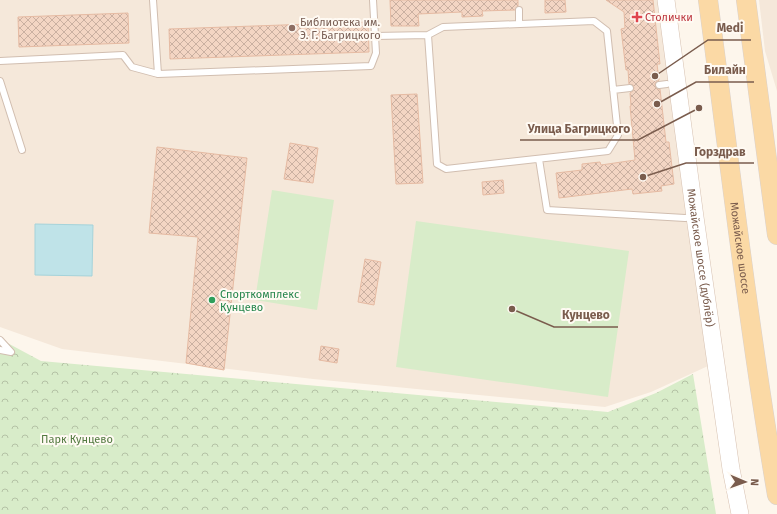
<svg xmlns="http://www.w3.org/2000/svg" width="777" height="514" font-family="'Fira Sans',sans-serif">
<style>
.residential{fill:#f5e8da}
.green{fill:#d8ecc9}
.park{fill:url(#park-crowns)}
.water{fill:#bfe3e8;stroke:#a5d3da}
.building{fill:url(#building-cross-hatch);stroke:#e6bba3}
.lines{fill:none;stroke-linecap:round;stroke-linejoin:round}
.service-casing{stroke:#d1beb0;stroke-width:8}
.secondary-casing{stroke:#d6c0b0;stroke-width:18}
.primary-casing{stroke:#dad1cd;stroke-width:20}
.service{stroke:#fff;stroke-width:6}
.secondary{stroke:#fff;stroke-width:17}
.primary{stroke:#fbd9a5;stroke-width:19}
.health-dot{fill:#e0444e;stroke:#fffaf3;stroke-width:1.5}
.education-dot{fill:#8d6e63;stroke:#fffaf3;stroke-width:1.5}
.leisure-dot{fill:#2e9e5b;stroke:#fffaf3;stroke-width:1.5}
.labels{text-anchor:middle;stroke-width:4;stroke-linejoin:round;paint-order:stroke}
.health-label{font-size:11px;fill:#be3a42;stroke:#fffaf3;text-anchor:start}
.education-label{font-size:11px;fill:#785e54;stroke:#fffaf3;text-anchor:start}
.street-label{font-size:11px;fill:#7a5c4d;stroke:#fffaf3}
.leisure-label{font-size:11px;fill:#27864d;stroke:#fffaf3;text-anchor:start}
.park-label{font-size:11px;fill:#537a41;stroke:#fffaf3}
.leader{fill:none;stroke:#7a5c4d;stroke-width:1.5}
.callout-dot{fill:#7a5c4d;stroke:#fffaf3;stroke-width:1.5}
.callout-label{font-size:12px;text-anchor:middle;font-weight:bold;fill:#7a5c4d;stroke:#fffaf3;stroke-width:4;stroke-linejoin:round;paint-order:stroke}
</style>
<defs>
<pattern id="park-crowns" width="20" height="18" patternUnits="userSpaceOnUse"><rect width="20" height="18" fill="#d8ecc9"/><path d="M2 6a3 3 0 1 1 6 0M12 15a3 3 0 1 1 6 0" fill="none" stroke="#b4c2a5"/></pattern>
<pattern id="building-cross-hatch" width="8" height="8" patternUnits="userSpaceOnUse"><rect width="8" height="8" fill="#f3d5c3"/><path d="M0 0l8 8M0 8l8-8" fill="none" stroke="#cab0a1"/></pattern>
</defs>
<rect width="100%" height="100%" fill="#fdf6ec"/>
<path class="residential" d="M 0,0 L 659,0 L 708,366 L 651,392 L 605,407 L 313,379 L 62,349 L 0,327 Z
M 759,0 L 777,0 L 777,91 L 765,51 Z"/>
<path class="green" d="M 272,190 L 334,200 L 317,310 L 255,300 Z
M 416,221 L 629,251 L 608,397 L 396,367 Z"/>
<path class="park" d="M 0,339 L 41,361 L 608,412 L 656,393 L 693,374 L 716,514 L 0,514 Z"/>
<path class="water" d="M 35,224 L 93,225 L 92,276 L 35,275 Z"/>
<path class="building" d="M 390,0 L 518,0 L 518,6 L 515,10 L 482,11 L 483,16 L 462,17 L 462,12 L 418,14 L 419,26 L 391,26 Z
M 545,0 L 565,0 L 566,12 L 545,13 Z
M 606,0 L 653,0 L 660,64 L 657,64 L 659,80 L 655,83 L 655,86 L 657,89 L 660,89 L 666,142 L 669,142 L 674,184 L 661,186 L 662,191 L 633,194 L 632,189 L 559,198 L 556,173 L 582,170 L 582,164 L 600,162 L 601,165 L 635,160 L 630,106 L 631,106 L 630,93 L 633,91 L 634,88 L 633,85 L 629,84 L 628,70 L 626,70 L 621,29 L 625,28 L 624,12 Z
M 128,13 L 129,43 L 19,47 L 18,17 Z
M 368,22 L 369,52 L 170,59 L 169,29 Z
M 417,94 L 423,183 L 396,184 L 391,95 Z
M 290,143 L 318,148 L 313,183 L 284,179 Z
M 157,147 L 247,158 L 224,370 L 186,363 L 198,237 L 149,233 Z
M 503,180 L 504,193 L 483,195 L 482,182 Z
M 365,259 L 381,262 L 374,305 L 358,302 Z
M 321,346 L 339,349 L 337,363 L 319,360 Z"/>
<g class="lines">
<g class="service-casing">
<path id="service" d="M 153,0 L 158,74
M 373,0 L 375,36 L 428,35 L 443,27 L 594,21 L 607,31 L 618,135 L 608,151 L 446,169 L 437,164 L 428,35
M 519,10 L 519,23
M 0,61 L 123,55 L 132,67 L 158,74 L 371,66 L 376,53 L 375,36
M 0,81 L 22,150
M 659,85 L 667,84
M 613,90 L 630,88
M 539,159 L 547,210 L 685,218 L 693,217
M 0,340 L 11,352 L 0,350"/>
</g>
<g class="secondary-casing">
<g id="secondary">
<path id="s1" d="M 666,0 L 695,217 L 731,469 L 740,514"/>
</g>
</g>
<g class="primary-casing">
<g id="primary">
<path id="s2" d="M 708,0 C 730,165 749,331 777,495"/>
<path d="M 746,0 L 777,235"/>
</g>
</g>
<use href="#service" class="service"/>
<use href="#secondary" class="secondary"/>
<use href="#primary" class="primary"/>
</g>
<path class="health-dot" d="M635 11h4v4h4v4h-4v4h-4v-4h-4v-4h4z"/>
<circle class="education-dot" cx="292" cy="28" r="4"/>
<circle class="leisure-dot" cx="212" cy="300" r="4"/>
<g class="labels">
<g class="health-label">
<text x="645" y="21">Столички</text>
</g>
<g class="education-label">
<text x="300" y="26">Библиотека им.<tspan x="300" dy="13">Э. Г. Багрицкого</tspan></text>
</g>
<g class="street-label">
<text dy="4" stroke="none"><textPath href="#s2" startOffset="250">Можайское шоссе</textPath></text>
<text dy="4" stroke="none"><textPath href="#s1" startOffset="260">Можайское шоссе (дублёр)</textPath></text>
</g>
<g class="leisure-label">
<text x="220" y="298">Спорткомплекс<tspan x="220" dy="13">Кунцево</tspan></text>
</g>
<g class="park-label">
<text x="77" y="443">Парк Кунцево</text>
</g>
</g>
<path class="leader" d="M655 76L708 40H751M657 104L696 82H754M699 108L638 140H520M643 177L686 163H754M512 309L554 327H618"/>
<g class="callout-dot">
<circle cx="655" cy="76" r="4"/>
<circle cx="657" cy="104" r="4"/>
<circle cx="699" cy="108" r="4"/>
<circle cx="643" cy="177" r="4"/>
<circle cx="512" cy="309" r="4"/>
</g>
<g class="callout-label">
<text x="730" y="32">Medi</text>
<text x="725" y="74">Билайн</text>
<text x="579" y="133">Улица Багрицкого</text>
<text x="720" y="156">Горздрав</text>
<text x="586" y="319">Кунцево</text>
</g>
<g transform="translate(745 482) rotate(92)" stroke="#fffaf3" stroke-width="3" paint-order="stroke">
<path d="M0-3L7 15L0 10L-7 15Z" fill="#7a5c4d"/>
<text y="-6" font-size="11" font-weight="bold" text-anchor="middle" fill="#7a5c4d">N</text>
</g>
</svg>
